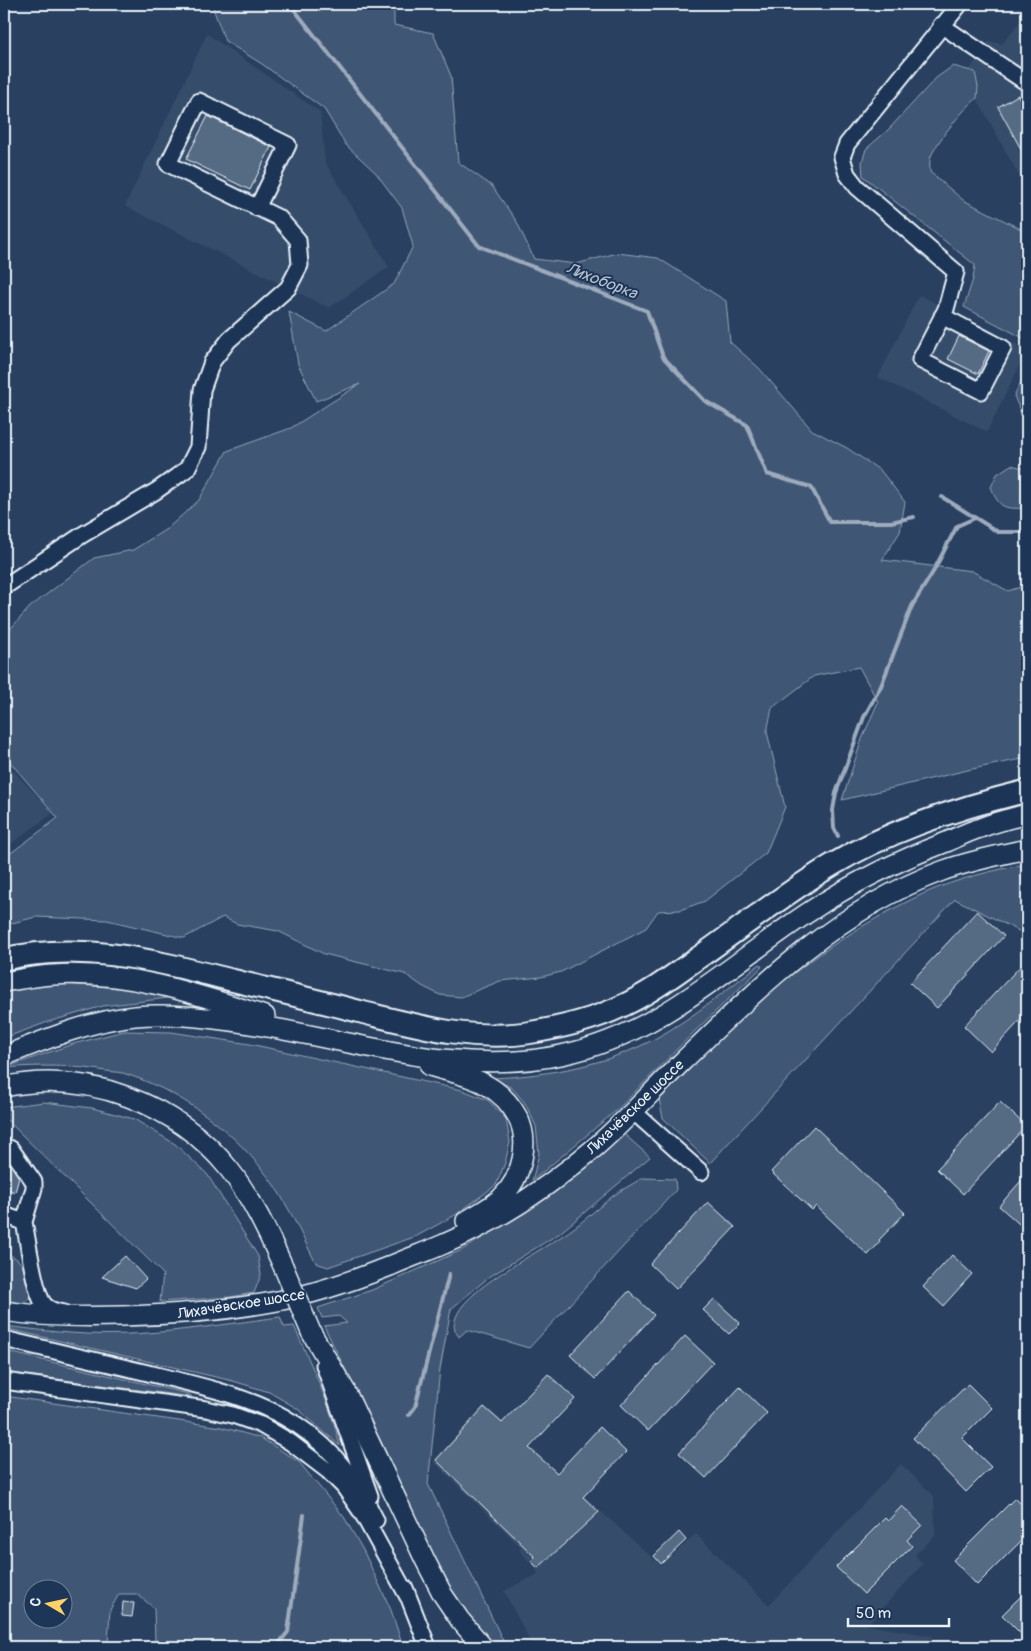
<svg xmlns="http://www.w3.org/2000/svg" width="1031" height="1651" font-family="Pangolin,sans-serif">
<style>
.built{fill:#364d6b}
.green{fill:#415774;stroke:#94a4b6;fill-rule:evenodd}
.lines{fill:none;stroke-linecap:round;stroke-linejoin:round}
.stream{stroke:#9dabbd;stroke-width:4}
.building{fill:#556a83;stroke:#e8f1f8}
.minor-casing{stroke:#e8f1f8;stroke-width:19}
.major-casing{stroke:#e8f1f8;stroke-width:22}
.highway-casing{stroke:#e8f1f8;stroke-width:25}
.minor{stroke:#1d3557;stroke-width:15}
.major{stroke:#1d3557;stroke-width:19}
.highway{stroke:#1d3557;stroke-width:21}
.major-bridge-casing{stroke:#e8f1f8;stroke-width:22;stroke-linecap:butt}
.major-bridge{stroke:#1d3557;stroke-width:19}
.labels{text-anchor:middle;stroke-width:4;stroke-linejoin:round;paint-order:stroke}
.street-label{font-size:15px;fill:#e8f1f8;stroke:#1d3557}
.water-label{font-size:16px;font-style:italic;fill:#b6c2d0;stroke:#1d3557}
</style>
<rect width="100%" height="100%" fill="#294061"/>
<filter id="ink" filterUnits="userSpaceOnUse"><feTurbulence type="fractalNoise" baseFrequency=".02" numOctaves="2"/><feDisplacementMap in="SourceGraphic" scale="10" xChannelSelector="R" yChannelSelector="G"/><feConvolveMatrix kernelMatrix="1 2 1 2 8 2 1 2 1" color-interpolation-filters="sRGB"/></filter>
<g filter="url(#ink)">
<path class="built" d="M 1027,13 L 1027,190 L 965,77 L 989,41 L 1002,44 Z
M 207,34 L 320,112 L 325,162 L 389,267 L 329,308 L 125,206 Z
M 919,295 L 1027,350 L 987,432 L 878,377 Z
M 4,761 L 53,813 L 4,849 Z
M 484,1405 L 661,1566 L 696,1534 L 769,1605 L 901,1464 L 934,1496 L 935,1536 L 915,1555 L 923,1564 L 867,1625 L 933,1636 L 929,1647 L 533,1647 L 504,1591 L 538,1574 L 536,1569 L 520,1551 L 521,1547 L 433,1461 Z"/>
<path class="green" d="M 215,4 L 394,4 L 394,25 L 433,33 L 451,76 L 458,162 L 492,186 L 517,222 L 534,259 L 576,264 L 617,253 L 658,258 L 726,301 L 730,342 L 759,368 L 812,430 L 847,448 L 881,471 L 905,502 L 900,532 L 882,560 L 972,571 L 1008,591 L 1027,585 L 1027,758 L 972,769 L 842,800 L 862,739 L 878,702 L 859,667 L 814,676 L 772,708 L 767,732 L 785,807 L 766,853 L 705,901 L 680,910 L 658,911 L 646,928 L 561,972 L 541,977 L 500,981 L 461,997 L 440,995 L 422,986 L 405,974 L 324,954 L 278,931 L 237,924 L 223,917 L 184,938 L 107,920 L 36,917 L 4,925 L 4,858 L 58,818 L 4,755 L 4,636 L 30,607 L 94,558 L 133,550 L 168,528 L 199,500 L 227,451 L 291,428 L 360,384 L 316,401 L 298,364 L 289,312 L 326,331 L 394,284 L 413,246 L 402,208 L 376,173 L 346,145 L 324,109 L 262,64 L 225,41 L 213,8 Z
M 953,66 L 975,72 L 978,87 L 977,98 C 963,110 939,138 931,156 C 929,161 930,167 930,172 L 963,200 L 1027,232 L 1027,340 L 964,307 L 973,279 L 975,265 L 863,176 L 862,162 L 866,149 L 888,130 L 936,78 Z
M 1027,369 L 1027,416 L 1022,415 L 1014,396 Z
M 1011,465 L 1027,469 L 1027,508 C 1005,509 999,509 991,487 L 997,474 Z
M 1027,864 L 1027,935 L 955,899 L 710,1163 L 663,1118 L 659,1099 C 683,1075 707,1050 732,1026 C 788,973 854,926 925,893 C 957,879 993,870 1027,864 Z
M 760,964 L 762,967 L 693,1033 L 618,1109 L 532,1181 L 539,1154 L 536,1126 L 525,1103 L 512,1088 L 493,1078 C 550,1075 608,1065 658,1037 C 694,1017 727,989 760,964 Z
M 47,983 L 123,988 L 176,997 L 103,1006 L 48,1022 L 4,1038 L 4,992 Z
M 124,1031 L 171,1032 L 250,1044 L 462,1090 L 488,1100 L 506,1119 L 510,1142 L 505,1163 L 496,1185 L 457,1214 L 417,1236 L 328,1267 L 316,1263 C 304,1241 294,1217 281,1196 C 246,1140 191,1096 129,1075 C 122,1072 114,1072 106,1071 C 72,1065 39,1065 4,1068 L 73,1044 Z
M 44,1102 L 92,1108 L 134,1119 L 175,1144 L 207,1174 L 258,1256 L 261,1275 L 254,1293 L 230,1297 L 160,1302 L 163,1274 L 4,1117 L 4,1107 Z
M 624,1134 L 650,1157 L 560,1233 L 489,1277 L 451,1309 L 440,1369 L 428,1484 L 506,1647 L 496,1647 L 488,1640 L 467,1614 L 452,1593 L 433,1556 L 384,1448 L 324,1326 L 347,1323 L 339,1316 L 322,1318 L 318,1308 L 372,1290 L 462,1250 L 522,1214 L 570,1181 Z
M 642,1178 L 675,1179 L 676,1190 L 529,1348 L 467,1330 L 459,1337 C 455,1331 453,1327 455,1320 C 463,1289 536,1254 562,1236 C 580,1225 596,1209 613,1196 C 622,1189 632,1185 642,1178 Z
M 4,1252 C 9,1255 15,1257 18,1260 C 27,1270 33,1288 29,1299 L 22,1303 L 4,1300 Z
M 280,1317 L 284,1327 L 294,1326 C 311,1365 331,1405 340,1446 L 298,1409 L 269,1392 L 233,1381 L 4,1328 L 4,1326 C 31,1329 59,1333 87,1334 C 151,1337 217,1325 280,1317 Z
M 4,1351 L 189,1394 L 192,1397 L 4,1372 Z
M 4,1396 L 221,1427 L 261,1438 L 299,1462 L 344,1517 L 363,1550 L 391,1610 L 403,1647 L 209,1647 L 155,1641 L 154,1608 L 137,1594 L 119,1594 L 110,1610 L 108,1644 L 4,1641 ZM 32,1588 L 62,1588 L 62,1618 L 32,1618 Z"/>
<g class="lines">
<path class="stream" d="M 290,4 L 479,246 L 647,311 L 663,357 L 705,401 L 747,425 L 767,474 L 811,487 L 830,522 L 891,522 L 914,517
M 942,497 L 998,532 L 1027,532
M 838,836 L 834,828 L 833,810 L 836,793 L 864,717 L 881,686 L 912,606 L 933,572 L 957,526 L 975,518
M 409,1415 L 415,1407 L 449,1274
M 276,1647 L 288,1632 L 304,1515"/>
</g>
<path class="building" d="M 1018,95 L 1027,111 L 1027,160 L 998,107 Z
M 208,116 L 271,147 L 250,190 L 186,159 Z
M 959,336 L 989,351 L 978,374 L 948,359 Z
M 977,911 L 1004,936 L 937,1008 L 910,983 Z
M 1027,959 L 1027,1013 L 991,1052 L 964,1026 Z
M 1000,1102 L 1026,1126 L 963,1194 L 937,1169 Z
M 814,1126 L 905,1213 L 879,1240 L 880,1242 L 868,1255 L 816,1206 L 812,1210 L 771,1172 Z
M 10,1164 L 19,1178 L 15,1192 L 4,1188 L 4,1169 Z
M 1027,1174 L 1027,1231 L 999,1206 Z
M 708,1202 L 735,1227 L 676,1289 L 650,1264 Z
M 952,1255 L 972,1274 L 943,1306 L 923,1287 Z
M 125,1256 L 146,1279 L 136,1288 L 102,1277 Z
M 629,1291 L 654,1315 L 595,1379 L 570,1355 Z
M 714,1299 L 740,1323 L 729,1334 L 703,1310 Z
M 685,1336 L 713,1362 L 648,1431 L 621,1405 Z
M 548,1374 L 575,1399 L 529,1448 L 557,1473 L 600,1427 L 626,1452 L 583,1497 L 599,1512 L 538,1568 L 531,1561 L 535,1557 L 436,1460 L 484,1407 L 502,1423 Z
M 968,1384 L 992,1408 L 962,1438 L 991,1467 L 966,1492 L 913,1438 Z
M 740,1387 L 767,1413 L 706,1478 L 679,1453 Z
M 1015,1498 L 1027,1510 L 1027,1535 L 977,1585 L 953,1560 Z
M 902,1506 L 922,1525 L 907,1540 L 912,1546 L 864,1594 L 836,1567 L 885,1518 L 888,1521 Z
M 679,1532 L 686,1540 L 661,1564 L 654,1556 Z
M 1027,1590 L 1027,1640 L 1002,1615 Z
M 123,1602 L 134,1603 L 132,1617 L 122,1616 Z"/>
<g class="lines">
<g class="minor-casing">
<path id="minor" d="M 941,25 L 1027,83
M 942,316 L 1003,348 L 981,391 L 920,360 L 946,309 L 956,272 L 857,187 L 847,174 L 842,157 L 847,144 L 960,4
M 4,587 L 82,535 L 156,491 L 187,469 L 198,447 L 202,390 L 212,362 L 229,340 L 288,288 L 300,265 L 298,240 L 279,218 L 168,164 L 199,101 L 288,145 L 257,208
M 634,1112 L 701,1172
M 4,1146 L 11,1149 L 34,1182 L 34,1188 L 24,1222
M 4,1215 L 24,1222 C 28,1241 34,1289 43,1303 C 48,1310 57,1312 64,1313
M 4,1339 C 52,1350 100,1362 148,1373 C 253,1398 325,1414 376,1520
M 324,1365 L 370,1496
M 4,1381 L 206,1409 L 233,1415 L 261,1425 L 290,1442 L 328,1471 L 344,1487 L 362,1513 L 408,1597
M 405,1588 L 428,1647"/>
</g>
<g class="major-casing">
<path id="major" d="M 4,982 C 20,979 36,976 53,975 C 125,970 197,994 265,1016
M 4,1056 C 44,1040 92,1020 135,1016 C 165,1013 194,1016 223,1020 C 335,1033 447,1079 561,1055 C 662,1034 729,964 812,910 C 854,882 897,861 944,843 C 956,838 967,832 980,828 C 995,822 1011,818 1027,814
M 430,1066 C 448,1072 471,1075 488,1086 C 500,1093 510,1103 517,1116 C 531,1141 522,1178 501,1198 C 491,1207 477,1214 466,1221
M 4,1087 C 87,1069 177,1104 229,1169 C 252,1198 268,1233 283,1266
M 4,1311 C 42,1317 82,1317 121,1316 C 172,1315 222,1311 272,1302 C 313,1295 352,1281 390,1266 C 408,1258 426,1252 444,1244 C 497,1222 548,1187 592,1150 C 625,1122 653,1090 684,1060 C 760,986 840,908 942,871 C 969,861 999,855 1027,849
M 311,1332 L 345,1390 L 425,1560 L 443,1595 L 460,1620 L 483,1647"/>
</g>
<g class="highway-casing">
<path id="highway" d="M 4,959 C 83,941 155,961 231,980 C 276,991 320,1001 365,1013 C 418,1026 472,1041 527,1033 C 560,1028 593,1020 622,1006 C 646,995 667,980 688,965 C 736,932 782,895 832,865 C 892,829 960,807 1027,791"/>
</g>
<use href="#minor" class="minor"/>
<use href="#major" class="major"/>
<use href="#highway" class="highway"/>
<g class="major-bridge-casing">
<path id="major-bridge" d="M 283,1266 L 311,1332"/>
</g>
<use href="#major-bridge" class="major-bridge"/>
</g>
</g>
<g class="labels">
<g class="street-label">
<text transform="translate(635 1107) rotate(-44)" y="5">Лихачёвское шоссе</text>
<text transform="translate(241 1304) rotate(-9)" y="5">Лихачёвское шоссе</text>
</g>
<g class="water-label">
<text transform="translate(602 280) rotate(21)" y="6">Лихоборка</text>
</g>
</g>
<rect width="1031" height="1651" fill="none" stroke="#1d3557" stroke-width="20"/>
<rect x="10" y="10" width="1011" height="1631" fill="none" stroke="#e8f1f8" stroke-width="2" filter="url(#ink)"/>
<g transform="translate(48 1604) rotate(279)"><circle r="24" fill="#1d3557" stroke="#6e8097"/>
<path d="M0-4L9 19L0 12L-9 19Z" fill="#ffd166"/>
<text y="-8" font-size="14" font-weight="bold" text-anchor="middle" fill="#e8f1f8">С</text>
</g>
<path d="M848 1618v8h101v-8" fill="none" stroke="#e8f1f8" stroke-width="2.5"/>
<text x="856" y="1618" font-size="15" fill="#e8f1f8" stroke="#1d3557" stroke-width="4" paint-order="stroke">50 m</text>
</svg>
